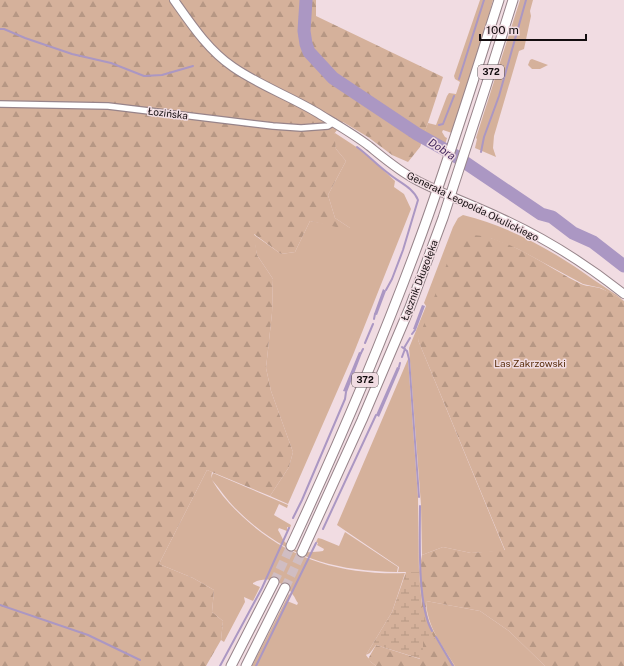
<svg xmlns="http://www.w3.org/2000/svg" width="624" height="666" font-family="'Public Sans',sans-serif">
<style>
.grass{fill:#d5b19b}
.forest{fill:url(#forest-firs)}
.wetland{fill:url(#wetland-marsh)}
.water{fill:#ab97c3}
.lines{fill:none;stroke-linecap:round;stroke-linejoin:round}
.stream{stroke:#ab97c3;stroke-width:2}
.river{stroke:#ab97c3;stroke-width:13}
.primary-tunnel{stroke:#d0bdc2;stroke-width:9;stroke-dasharray:9 4.5;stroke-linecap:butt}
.street-casing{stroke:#97848a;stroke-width:8}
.secondary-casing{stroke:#97848a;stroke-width:10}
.primary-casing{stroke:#97848a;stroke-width:11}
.street{stroke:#fff;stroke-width:5.5}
.secondary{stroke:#fff;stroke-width:8}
.primary{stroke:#fff;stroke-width:9}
.labels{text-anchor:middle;stroke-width:3;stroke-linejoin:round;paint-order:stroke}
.shield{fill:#f1dce2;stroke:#564b4e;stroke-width:1}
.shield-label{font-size:9px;font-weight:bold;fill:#130d0f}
.street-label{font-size:10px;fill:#130d0f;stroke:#f1dce2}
.park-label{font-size:10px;fill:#582d0c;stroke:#f1dce2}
.water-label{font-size:11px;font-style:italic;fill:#41255c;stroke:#f1dce2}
</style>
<defs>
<pattern id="forest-firs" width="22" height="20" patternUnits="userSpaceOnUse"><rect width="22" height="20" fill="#d5b19b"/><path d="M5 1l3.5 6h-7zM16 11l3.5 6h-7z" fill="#b69784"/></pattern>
<pattern id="wetland-marsh" width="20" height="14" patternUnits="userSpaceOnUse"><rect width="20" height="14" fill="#d5b19b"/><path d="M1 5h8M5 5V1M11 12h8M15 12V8" fill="none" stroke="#b69784"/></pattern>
</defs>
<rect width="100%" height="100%" fill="#f1dce2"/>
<path class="grass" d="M 480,0 L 493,0 L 484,33 L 452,133 L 443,130 L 442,132 L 445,137 L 447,138 L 444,148 L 423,136 L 428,123 L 436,125 L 447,96 L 449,93 L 456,94 L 460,82 L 455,79 L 454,76 Z
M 520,0 L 533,0 L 530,11 L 531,16 L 524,49 L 519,51 L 494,136 L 493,148 L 496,157 L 475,148 L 477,139 L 476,138 Z
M 532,59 L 548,65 L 540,69 L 532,69 L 528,65 L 530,60 Z
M 335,133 L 364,152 L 395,181 L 394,187 L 404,194 L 411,209 L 353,355 L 288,504 L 270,496 L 289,467 L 293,452 L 271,391 L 266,368 L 272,313 L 273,279 L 257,255 L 253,234 L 281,254 L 295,252 L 310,221 L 350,228 L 335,218 L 328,195 L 346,161 L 336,149 L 333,134 Z
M 463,215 C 511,227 554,251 594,280 C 604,287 615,293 624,301 L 601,288 L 583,284 L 518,249 L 490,238 L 418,340 L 505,551 L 471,553 L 443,547 L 422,555 L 421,505 L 409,348 L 426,306 L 424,303 L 453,227 L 458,218 Z
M 408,359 L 418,497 L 419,572 L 398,572 L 399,567 L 337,525 Z
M 207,470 L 212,472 L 211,478 L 213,473 L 288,505 L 287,508 L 279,504 L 274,515 L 291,525 L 290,528 L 287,527 L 287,531 L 279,528 L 278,530 C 280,533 282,538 284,541 C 295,554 308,553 323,551 L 324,549 L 317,545 L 318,543 L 316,542 L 318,538 L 322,539 L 339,546 L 345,532 L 398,567 L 397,572 C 330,571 283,556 235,508 C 227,500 220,489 212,480 C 220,494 231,506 243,517 C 289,560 343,575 405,573 L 392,612 L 366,655 L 371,662 L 376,666 L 252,666 L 289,594 L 290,595 L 287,601 L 297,605 L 298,603 C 296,601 295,597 293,595 C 285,582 267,575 253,583 L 253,584 L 260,587 L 253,601 L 244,597 L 245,602 L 224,642 L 221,640 L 223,621 L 212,612 L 214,590 L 193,578 L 159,564 Z
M 426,601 L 480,611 L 509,631 L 545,666 L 455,666 C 442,645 427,627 426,601 Z"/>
<path class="forest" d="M 0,0 L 316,0 L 316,16 L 443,77 L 420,147 L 408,162 L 392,155 L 368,137 L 343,122 L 334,134 L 336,149 L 346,161 L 328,195 L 335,218 L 350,228 L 349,230 L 310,221 L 295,252 L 281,254 L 254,234 L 257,255 L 273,279 L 272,313 L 266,368 L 271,391 L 293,452 L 289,467 L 270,496 L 207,470 L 159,564 L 193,578 L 214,590 L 212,612 L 223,621 L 221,640 L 206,666 L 0,666 Z
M 468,235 C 503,233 550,269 581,284 C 588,287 596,286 602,289 C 610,292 617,297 624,301 L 624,666 L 545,666 L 509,631 L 480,611 L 426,601 C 425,625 443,646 455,666 L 376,666 L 371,662 L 368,659 L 376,645 L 420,659 L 422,607 L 419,572 L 422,555 L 443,547 L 471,553 L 505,550 L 418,340 L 452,250 Z"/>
<path class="wetland" d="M 406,572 L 419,572 L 422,607 L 426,623 L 435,639 L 423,640 L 423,656 L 421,659 L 376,645 L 370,653 L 366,655 L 392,612 Z"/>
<path class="water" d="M 383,289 L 386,291 L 377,315 L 374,314 Z
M 422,305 L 425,306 L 416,330 L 413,329 Z
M 359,352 L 362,353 L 347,392 L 343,391 Z
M 397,367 L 400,368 L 379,417 L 376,415 Z"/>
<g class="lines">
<path class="stream" d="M 0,29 L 4,29 L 25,38 L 72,54 L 111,63 L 144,76 L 162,75 L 193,66
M 459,79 L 484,0
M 439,125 L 443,124 L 454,96
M 357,147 C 368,155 377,165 388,173 C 398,182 413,187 418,200 L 403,250 L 392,279 L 386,290
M 481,152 L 484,137 L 499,96 L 526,0
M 374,319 L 375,314
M 412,334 L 415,330
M 365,343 L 373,324
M 402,347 L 407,351 L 409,359 L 419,497
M 404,348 L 410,338
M 361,353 L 363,349
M 402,357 L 405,349
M 399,367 L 400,363
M 420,506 C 420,537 417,605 432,631
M 293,518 L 302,500 L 345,399 L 346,392
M 323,529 L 376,415
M 0,605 L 88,635 L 140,660
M 436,637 L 453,666
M 220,666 L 262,588 L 289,528
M 256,666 L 316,543"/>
<path class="river" d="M 306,0 L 304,31 L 306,44 L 309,52 L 333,78 L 417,134 L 451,153 L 541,214 L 552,217 L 573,233 L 593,242 L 624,266"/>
<path class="primary-tunnel" d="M 274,582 L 291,546
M 285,588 L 302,552"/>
<g class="street-casing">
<path id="street" d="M 0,104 L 108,106 L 273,126 L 301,128 L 328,126 L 334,122"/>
</g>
<g class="secondary-casing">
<path id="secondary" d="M 174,0 C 191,24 208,50 233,67 C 259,85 289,96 316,112 C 334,123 352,133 369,146 C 385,159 400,172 418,181 C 445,195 474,205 501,218 C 545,238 586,264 624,294"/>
</g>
<g class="primary-casing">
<path id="primary" d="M 291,546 C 339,443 383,340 422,233 C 450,156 474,78 499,0
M 302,552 L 362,420 L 410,307 L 443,218 L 486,86 L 513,0
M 231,666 L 274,582
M 246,666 L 285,588"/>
</g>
<use href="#street" class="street"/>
<use href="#secondary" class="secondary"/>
<use href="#primary" class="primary"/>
</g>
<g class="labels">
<g class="shield">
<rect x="478" y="65" width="26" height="14" rx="3"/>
<rect x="352" y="373" width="26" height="14" rx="3"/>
</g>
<g class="shield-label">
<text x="491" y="75">372</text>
<text x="365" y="383">372</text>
</g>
<g class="street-label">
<text transform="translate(168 113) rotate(7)" y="4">Łozińska</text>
<text transform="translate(473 206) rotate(26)" y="4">Generała Leopolda Okulickiego</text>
<text transform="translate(419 280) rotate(-69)" y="4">Łącznik Długołęka</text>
</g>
<g class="park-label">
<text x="530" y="367">Las Zakrzowski</text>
</g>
<g class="water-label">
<text transform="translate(442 149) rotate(33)" y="4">Dobra</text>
</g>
</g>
<path d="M480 34v6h106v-6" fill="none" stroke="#130d0f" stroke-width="2"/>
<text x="486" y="34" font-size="12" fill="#130d0f" stroke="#f1dce2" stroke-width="3" paint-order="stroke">100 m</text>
</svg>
